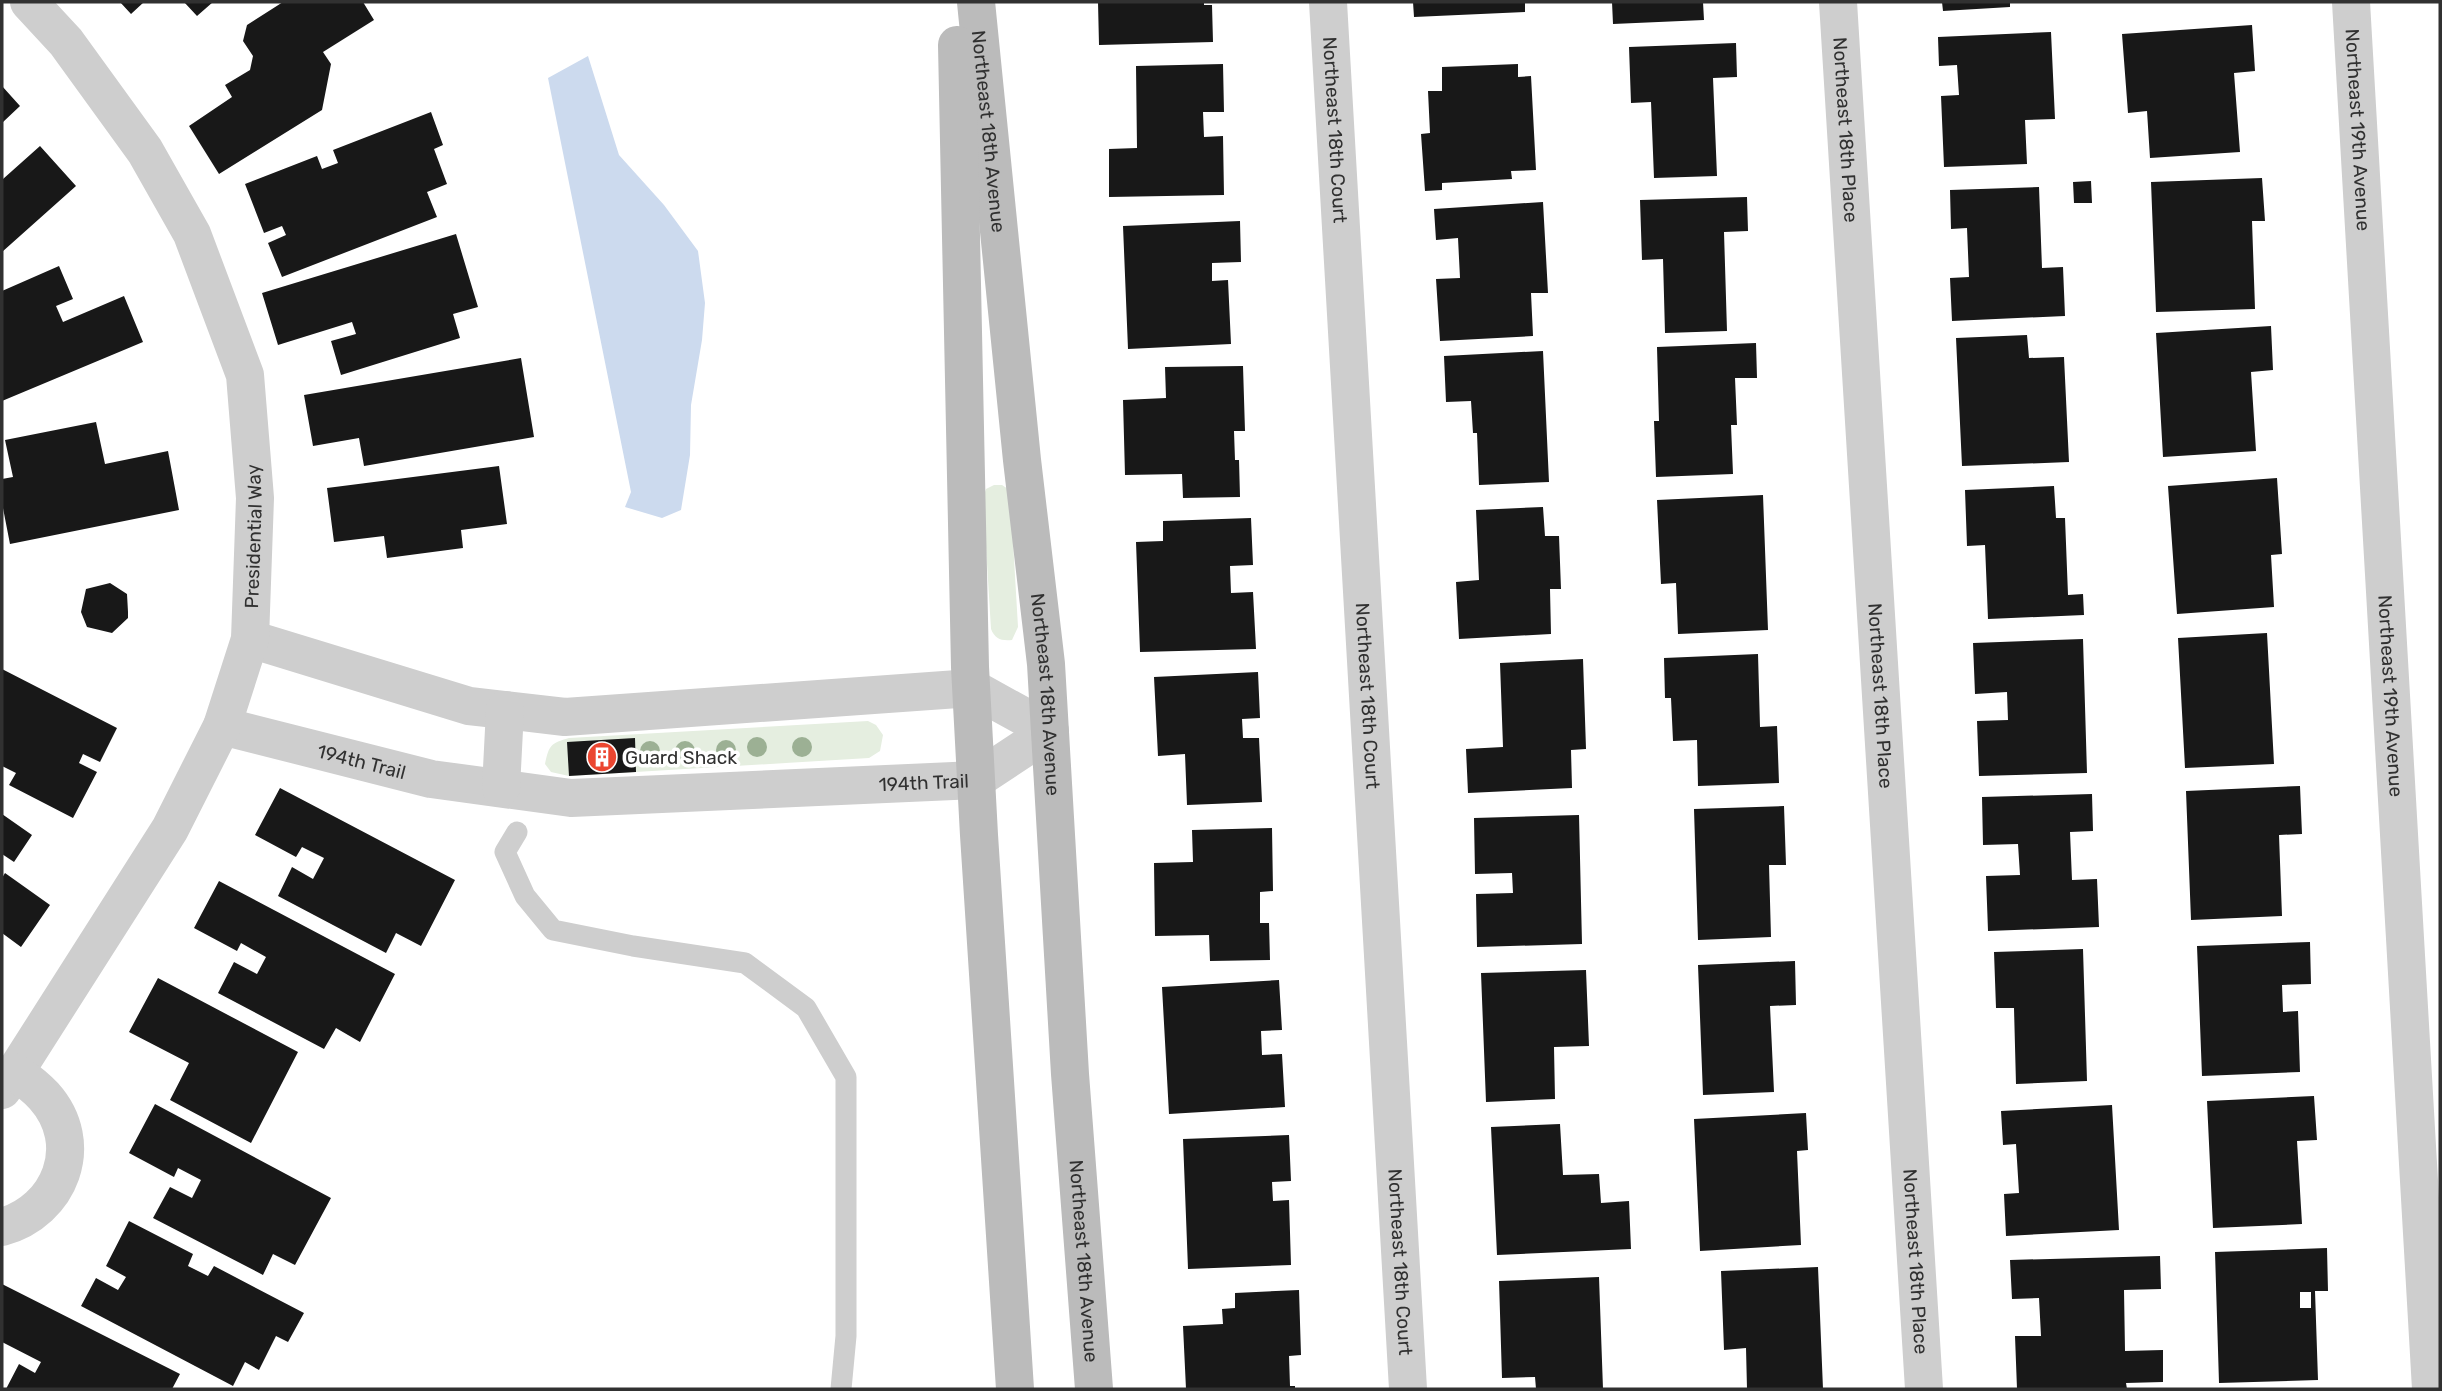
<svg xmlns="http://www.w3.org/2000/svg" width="2442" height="1391" font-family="Rubik,sans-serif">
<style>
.green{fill:#e5eee0}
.water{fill:#ccdaee}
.building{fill:#181818;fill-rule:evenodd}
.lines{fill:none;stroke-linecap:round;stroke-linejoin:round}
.lane{stroke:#cecece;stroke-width:21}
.street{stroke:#cecece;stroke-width:38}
.secondary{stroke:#bbb;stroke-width:38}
.tree{fill:#9cb094}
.labels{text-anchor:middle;stroke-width:7;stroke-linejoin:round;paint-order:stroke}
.street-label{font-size:19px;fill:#313131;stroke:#fff}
.poi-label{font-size:19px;fill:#313131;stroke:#fff;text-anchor:start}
</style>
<rect width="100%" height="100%" fill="#fff"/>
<path class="green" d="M 994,485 L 1002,485 L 1008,489 L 1011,507 L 1018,627 L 1012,640 C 1001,641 995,639 991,629 L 983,498 L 986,489 Z
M 868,721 L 876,725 L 883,735 L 880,751 L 869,758 L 569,776 L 551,772 L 545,764 C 549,745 551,743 569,738 Z"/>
<path class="water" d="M 588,56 L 619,155 L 664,205 L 698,251 L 705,303 L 702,340 L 691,405 L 690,455 L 681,510 L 662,518 L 625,507 L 631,492 L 548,78 Z"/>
<path class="building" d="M 120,2 L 144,2 L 131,14 Z
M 184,2 L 213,2 L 197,16 Z
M 283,2 L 363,2 L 374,20 L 323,52 L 331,64 L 322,110 L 219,174 L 189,126 L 232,97 L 225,85 L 250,70 L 253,56 L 243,41 L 247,25 Z
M 1098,2 L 1204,2 L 1204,5 L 1212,5 L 1213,42 L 1099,45 Z
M 1413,2 L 1525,2 L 1525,12 L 1414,17 Z
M 1612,2 L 1703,2 L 1704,20 L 1613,24 Z
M 1942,2 L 2010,2 L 2010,7 L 1943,11 Z
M 2252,25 L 2255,71 L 2234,73 L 2240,152 L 2150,158 L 2147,111 L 2128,113 L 2122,34 Z
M 2051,32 L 2055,119 L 2025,120 L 2027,164 L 1944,167 L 1941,96 L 1959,95 L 1957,65 L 1939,66 L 1938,37 Z
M 1736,43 L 1737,77 L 1713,78 L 1717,176 L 1654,178 L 1651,102 L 1631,103 L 1629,47 Z
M 1223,64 L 1224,112 L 1203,112 L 1204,137 L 1223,136 L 1224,195 L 1109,197 L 1109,149 L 1137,148 L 1136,66 Z
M 1518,64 L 1518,77 L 1531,76 L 1536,170 L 1511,171 L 1512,179 L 1442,183 L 1442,190 L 1425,191 L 1421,134 L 1430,133 L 1428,91 L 1442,91 L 1442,67 Z
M 2,86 L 20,106 L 2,123 Z
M 431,112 L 443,145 L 434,149 L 447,184 L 427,192 L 437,217 L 282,277 L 268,243 L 286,235 L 282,226 L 264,233 L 245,184 L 317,156 L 322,169 L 338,163 L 333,150 Z
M 40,146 L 76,186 L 2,252 L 2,177 L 3,179 Z
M 2262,178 L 2265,221 L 2252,221 L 2255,309 L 2156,312 L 2151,182 Z
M 2091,181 L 2092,203 L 2074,203 L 2073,182 Z
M 2039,187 L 2042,268 L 2063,267 L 2065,316 L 1952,321 L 1950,278 L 1969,277 L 1967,228 L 1951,229 L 1950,190 Z
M 1747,197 L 1748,231 L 1724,232 L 1727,331 L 1665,333 L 1663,259 L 1642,260 L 1640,200 Z
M 1543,202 L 1548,293 L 1531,293 L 1533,336 L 1440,341 L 1436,279 L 1460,278 L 1458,238 L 1436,240 L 1434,209 Z
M 1240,221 L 1241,262 L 1212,263 L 1212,281 L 1228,280 L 1231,344 L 1128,349 L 1123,226 Z
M 456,234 L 478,307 L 453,314 L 460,338 L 341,375 L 331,341 L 356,334 L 352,322 L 278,345 L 262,293 Z
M 59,266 L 73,299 L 56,306 L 63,322 L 124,296 L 143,342 L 2,401 L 2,291 Z
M 2271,326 L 2273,370 L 2251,372 L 2256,451 L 2163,457 L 2156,333 Z
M 2027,335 L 2029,358 L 2064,357 L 2069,462 L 1962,466 L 1956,338 Z
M 1756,343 L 1757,378 L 1735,378 L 1737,425 L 1731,425 L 1733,474 L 1656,477 L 1654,421 L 1659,421 L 1657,347 Z
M 1543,351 L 1549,482 L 1479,485 L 1477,433 L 1473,433 L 1471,401 L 1446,402 L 1444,356 Z
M 521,358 L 534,437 L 364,466 L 359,438 L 313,446 L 304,395 Z
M 1243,366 L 1245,431 L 1234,431 L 1235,460 L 1239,460 L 1240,497 L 1183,498 L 1182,474 L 1125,475 L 1123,400 L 1166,398 L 1165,367 Z
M 96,422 L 105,464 L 168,451 L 179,510 L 10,544 L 2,503 L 2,479 L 13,477 L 5,440 Z
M 499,466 L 507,524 L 461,530 L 463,548 L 387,558 L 384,536 L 334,542 L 327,488 Z
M 2277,478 L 2282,554 L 2271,555 L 2274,607 L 2177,614 L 2168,486 Z
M 2054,486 L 2056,518 L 2065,518 L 2068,595 L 2083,594 L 2084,615 L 1988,619 L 1985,545 L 1967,546 L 1965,490 Z
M 1763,495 L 1768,630 L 1678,634 L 1676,583 L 1661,584 L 1657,500 Z
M 1543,507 L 1545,536 L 1559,536 L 1561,589 L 1550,589 L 1551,634 L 1459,639 L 1456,582 L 1479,580 L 1476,510 Z
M 1251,518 L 1253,565 L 1230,566 L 1231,593 L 1253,592 L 1256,649 L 1140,652 L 1136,542 L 1163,541 L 1163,521 Z
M 110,583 L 127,594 L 128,612 L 128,618 L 112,633 L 87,627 L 81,612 L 86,589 Z
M 2267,633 L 2274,764 L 2185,768 L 2178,638 Z
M 2083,639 L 2087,773 L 1979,776 L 1977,721 L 2008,720 L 2007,692 L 1975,694 L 1973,643 Z
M 1758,654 L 1760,727 L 1777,726 L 1779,783 L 1698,786 L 1697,740 L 1673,741 L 1671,698 L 1665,698 L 1664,658 Z
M 1583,659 L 1586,749 L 1571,750 L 1572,788 L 1468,793 L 1466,749 L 1503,747 L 1500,663 Z
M 2,669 L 117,728 L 100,762 L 83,754 L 79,763 L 97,772 L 73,818 L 9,785 L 16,773 L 2,766 Z
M 1258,672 L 1260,718 L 1242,719 L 1243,738 L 1259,738 L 1262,802 L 1187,805 L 1185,754 L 1158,756 L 1154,677 Z
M 635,738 L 636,772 L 569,776 L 567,742 Z
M 2300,786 L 2302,834 L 2279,835 L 2282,916 L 2191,920 L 2186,791 Z
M 280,788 L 455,880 L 421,946 L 396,933 L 386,953 L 278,896 L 292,867 L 313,879 L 324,858 L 302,847 L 296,857 L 255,835 Z
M 2092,794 L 2093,831 L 2070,832 L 2072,880 L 2097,879 L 2099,927 L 1988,931 L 1986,876 L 2020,875 L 2018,844 L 1983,845 L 1982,797 Z
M 1784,806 L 1786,865 L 1769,865 L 1771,937 L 1698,940 L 1694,809 Z
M 2,814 L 32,835 L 14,862 L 2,854 Z
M 1579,815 L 1582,944 L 1477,947 L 1476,894 L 1513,893 L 1512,873 L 1475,874 L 1474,818 Z
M 1272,828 L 1273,891 L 1260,892 L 1260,923 L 1269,923 L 1270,960 L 1210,961 L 1209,935 L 1155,936 L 1154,863 L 1193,862 L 1192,830 Z
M 5,873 L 50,905 L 21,947 L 2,933 L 2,878 Z
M 219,881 L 395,974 L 360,1042 L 336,1028 L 324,1049 L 218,993 L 234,962 L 257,974 L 266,957 L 241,943 L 237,951 L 194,928 Z
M 2310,942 L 2311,984 L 2282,985 L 2283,1012 L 2298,1011 L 2300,1072 L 2202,1076 L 2197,946 Z
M 2083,949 L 2087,1081 L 2016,1084 L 2014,1008 L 1996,1008 L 1994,952 Z
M 1795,961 L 1796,1005 L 1770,1006 L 1774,1092 L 1703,1095 L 1698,965 Z
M 1586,970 L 1589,1046 L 1554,1047 L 1555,1099 L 1486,1102 L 1481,973 Z
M 158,978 L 298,1052 L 251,1143 L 170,1100 L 189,1063 L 129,1032 Z
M 1279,980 L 1282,1030 L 1261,1031 L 1262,1055 L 1282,1054 L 1285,1107 L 1169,1114 L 1162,987 Z
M 2314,1096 L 2317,1140 L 2297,1141 L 2302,1224 L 2213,1228 L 2207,1101 Z
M 155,1104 L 331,1198 L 295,1265 L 273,1254 L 263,1275 L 153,1218 L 170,1187 L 192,1198 L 201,1180 L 178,1168 L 174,1177 L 129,1153 Z
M 2112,1105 L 2119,1230 L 2006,1236 L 2004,1194 L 2019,1193 L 2016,1144 L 2003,1145 L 2001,1111 Z
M 1806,1113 L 1808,1150 L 1797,1151 L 1801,1245 L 1700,1251 L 1694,1119 Z
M 1560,1124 L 1563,1175 L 1599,1174 L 1601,1203 L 1629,1201 L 1631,1249 L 1497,1255 L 1491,1127 Z
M 1289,1135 L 1291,1181 L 1272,1182 L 1273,1201 L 1289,1200 L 1291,1265 L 1188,1269 L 1183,1139 Z
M 129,1221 L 193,1254 L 188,1266 L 208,1276 L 214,1266 L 304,1313 L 288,1342 L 276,1336 L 259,1370 L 245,1362 L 233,1386 L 81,1306 L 96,1278 L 118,1290 L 126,1277 L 106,1266 Z
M 2327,1248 L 2328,1291 L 2315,1291 L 2318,1380 L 2219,1383 L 2215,1252 ZM 2300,1292 L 2311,1292 L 2311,1308 L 2300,1308 Z
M 2160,1256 L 2161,1289 L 2124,1290 L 2125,1351 L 2163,1350 L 2163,1382 L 2126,1383 L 2127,1389 L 2017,1389 L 2015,1336 L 2041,1336 L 2039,1298 L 2012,1299 L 2010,1260 Z
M 1818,1267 L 1823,1389 L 1747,1389 L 1746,1348 L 1724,1350 L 1721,1271 Z
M 1599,1277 L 1603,1389 L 1536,1389 L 1535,1377 L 1502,1378 L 1499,1281 Z
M 2,1284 L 180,1374 L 172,1389 L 6,1389 L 19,1364 L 35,1373 L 41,1362 L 2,1342 Z
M 1299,1290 L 1301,1355 L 1289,1356 L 1290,1386 L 1295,1386 L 1295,1389 L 1186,1389 L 1183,1326 L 1223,1324 L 1222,1309 L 1235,1308 L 1235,1293 Z"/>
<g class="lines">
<path class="lane" d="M 517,832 L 505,852 L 525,896 L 553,930 L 633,946 L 745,963 L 806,1008 L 846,1077 L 846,1336 L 841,1389"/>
<g class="street">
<path id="s1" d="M 1328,2 L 1408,1389"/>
<path id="s2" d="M 1838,2 L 1924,1389"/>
<path id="s3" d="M 2351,2 L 2431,1389"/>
<path id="s4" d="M 222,726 L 431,779 L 571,798 L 976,780 L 1050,731 L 972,688 L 565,717 L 469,706 L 250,639"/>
<path d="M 501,788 L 505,710"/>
<path id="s5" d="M 2,1090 L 19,1066 L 170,829 L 222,726 L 250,639 L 255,498 L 245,375 L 192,234 L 145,151 L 66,42 L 29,2"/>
<path d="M 2,1227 C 60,1211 87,1144 44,1096 C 36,1087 25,1079 15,1072"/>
</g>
<g class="secondary">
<path id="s6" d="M 976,2 L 1022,460 L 1046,664 L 1070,1074 L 1094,1389"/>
<path d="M 957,45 L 970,667 L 979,835 L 1015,1389"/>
</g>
</g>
<g class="tree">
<circle cx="757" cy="747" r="10"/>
<circle cx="802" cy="747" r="10"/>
<circle cx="726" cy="750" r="10"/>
<circle cx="650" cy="751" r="10"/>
<circle cx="685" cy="751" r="10"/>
</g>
<defs>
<g id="building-disc" transform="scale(1.575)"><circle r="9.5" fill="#eb4630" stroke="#fff"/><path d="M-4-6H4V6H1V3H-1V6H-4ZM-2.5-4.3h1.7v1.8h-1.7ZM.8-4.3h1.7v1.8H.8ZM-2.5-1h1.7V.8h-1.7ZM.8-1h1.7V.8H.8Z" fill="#fff"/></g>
</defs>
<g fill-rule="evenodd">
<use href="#building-disc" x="602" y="757"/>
</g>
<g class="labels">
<g class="street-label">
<text dy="7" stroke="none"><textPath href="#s1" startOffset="128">Northeast 18th Court</textPath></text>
<text dy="7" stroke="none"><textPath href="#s3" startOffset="128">Northeast 19th Avenue</textPath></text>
<text dy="7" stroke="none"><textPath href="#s2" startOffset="128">Northeast 18th Place</textPath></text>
<text dy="7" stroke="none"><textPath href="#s6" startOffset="130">Northeast 18th Avenue</textPath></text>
<text dy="7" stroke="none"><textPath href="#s5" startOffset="620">Presidential Way</textPath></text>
<text dy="7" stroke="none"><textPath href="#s6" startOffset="696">Northeast 18th Avenue</textPath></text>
<text dy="7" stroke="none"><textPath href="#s2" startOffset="695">Northeast 18th Place</textPath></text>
<text dy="7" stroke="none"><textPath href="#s1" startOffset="695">Northeast 18th Court</textPath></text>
<text dy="7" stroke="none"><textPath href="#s3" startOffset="695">Northeast 19th Avenue</textPath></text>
<text dy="7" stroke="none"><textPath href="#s4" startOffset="144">194th Trail</textPath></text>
<text dy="7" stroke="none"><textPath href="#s4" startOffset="710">194th Trail</textPath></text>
<text dy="7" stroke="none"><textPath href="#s6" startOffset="1264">Northeast 18th Avenue</textPath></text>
<text dy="7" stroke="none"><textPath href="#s2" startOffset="1262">Northeast 18th Place</textPath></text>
<text dy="7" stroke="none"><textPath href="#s1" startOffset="1262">Northeast 18th Court</textPath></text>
</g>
<g class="poi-label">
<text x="625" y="764">Guard Shack</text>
</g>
</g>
<rect width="2442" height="1391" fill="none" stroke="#313131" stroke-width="7"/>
</svg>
